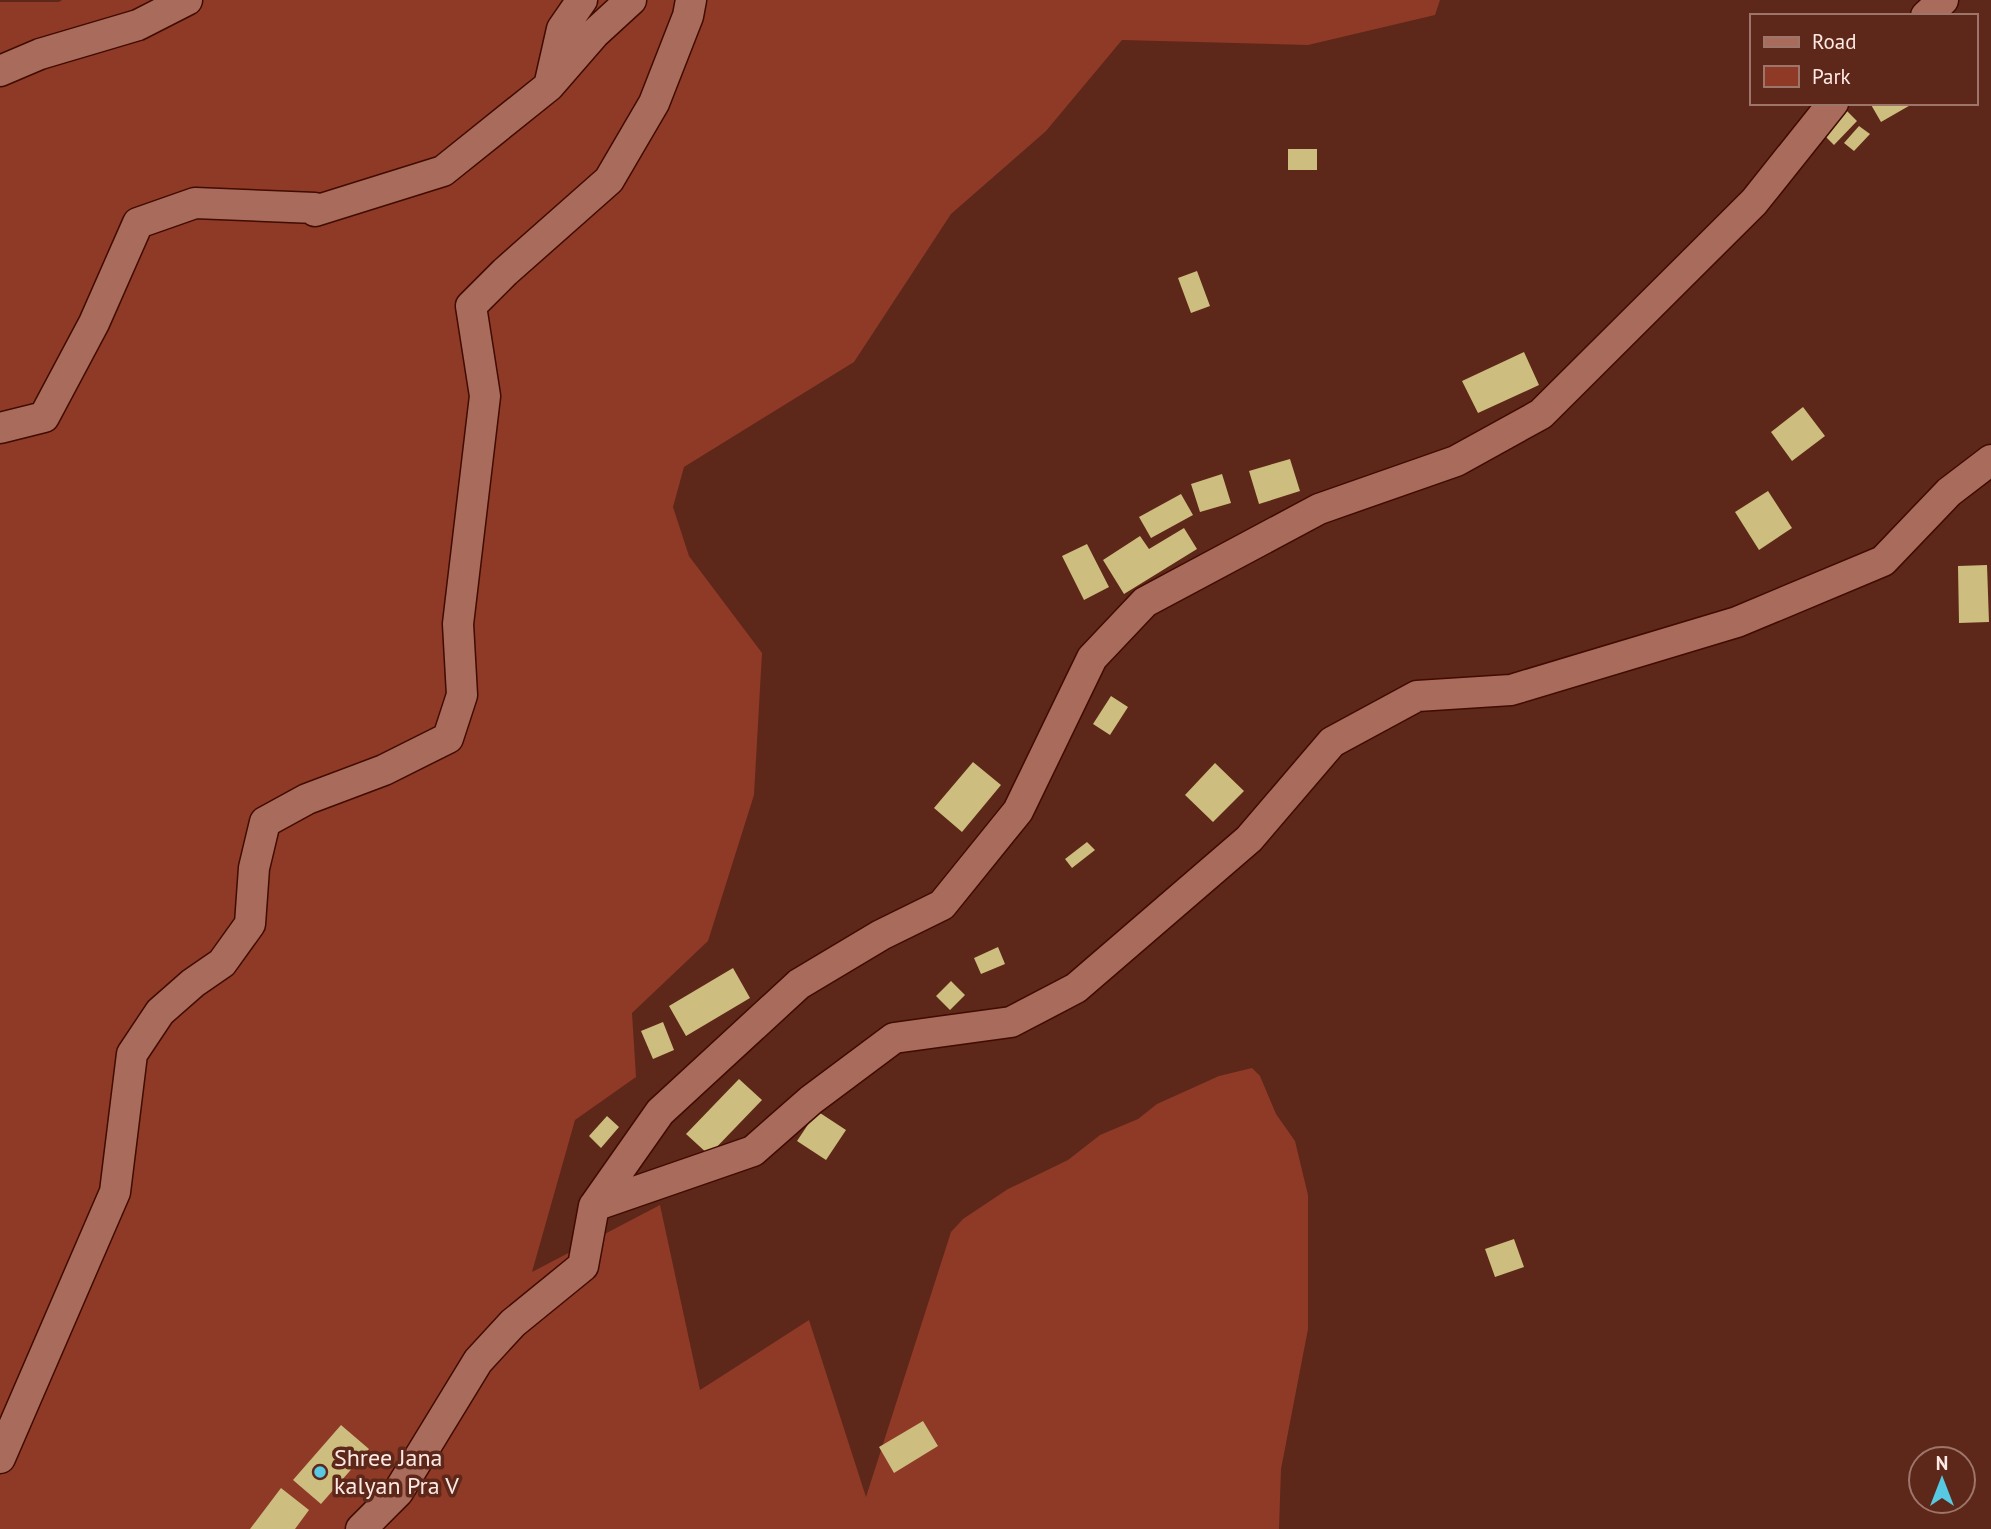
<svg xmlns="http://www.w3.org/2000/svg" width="1991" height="1529" font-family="'PT Sans',sans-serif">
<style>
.green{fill:#8e3a26}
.building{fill:#cdbd7e}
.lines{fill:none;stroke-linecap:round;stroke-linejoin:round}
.street-casing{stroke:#400b01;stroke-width:33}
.street{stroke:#a96b5b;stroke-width:30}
.poi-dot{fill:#57c9e2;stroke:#5d2719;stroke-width:2.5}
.labels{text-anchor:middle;stroke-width:7;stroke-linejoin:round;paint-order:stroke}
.poi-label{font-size:24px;fill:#ffe9e4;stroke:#5d2719;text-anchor:start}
</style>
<rect width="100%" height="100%" fill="#5d2719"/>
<path class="green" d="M 62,0 L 1440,0 L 1435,15 L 1308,45 L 1122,40 L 1046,131 L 951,214 L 854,362 L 684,467 L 673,507 L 689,556 L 762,653 L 754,795 L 708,941 L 632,1013 L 636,1077 L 575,1120 L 532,1272 L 660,1205 L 700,1390 L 809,1320 L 866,1497 L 951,1232 L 963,1219 L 1008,1189 L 1068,1160 L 1100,1135 L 1138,1119 L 1157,1104 L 1219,1076 L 1252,1068 L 1260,1076 L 1276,1114 L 1295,1141 L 1308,1195 L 1308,1329 L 1281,1469 L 1279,1529 L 0,1529 L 0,2 L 59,2 Z"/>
<path class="building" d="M 1870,103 L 1914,103 L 1881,122 Z
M 1844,108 L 1857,121 L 1834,145 L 1821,132 Z
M 1859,126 L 1870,134 L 1854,151 L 1844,143 Z
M 1288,149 L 1317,149 L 1317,170 L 1288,170 Z
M 1197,271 L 1210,306 L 1191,313 L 1178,278 Z
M 1524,352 L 1539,385 L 1478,413 L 1462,381 Z
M 1803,407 L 1825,436 L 1792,461 L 1771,432 Z
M 1290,459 L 1300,491 L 1259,504 L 1249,471 Z
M 1222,474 L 1231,503 L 1200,512 L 1191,484 Z
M 1768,491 L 1792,528 L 1759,550 L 1735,512 Z
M 1181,494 L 1193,515 L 1151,538 L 1139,517 Z
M 1184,528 L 1197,549 L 1124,594 L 1103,560 L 1140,536 L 1149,549 Z
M 1087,544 L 1109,587 L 1084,600 L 1062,556 Z
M 1987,565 L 1989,622 L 1959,623 L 1958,566 Z
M 1111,696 L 1128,707 L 1110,735 L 1093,724 Z
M 973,762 L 1001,785 L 962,832 L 934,808 Z
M 1215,763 L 1244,791 L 1213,822 L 1185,795 Z
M 1087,842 L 1095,850 L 1072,868 L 1065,859 Z
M 998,947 L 1005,964 L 981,974 L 974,958 Z
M 733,968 L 750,998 L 686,1036 L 669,1006 Z
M 951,981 L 965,995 L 950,1010 L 936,996 Z
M 663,1022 L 674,1050 L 653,1059 L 641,1031 Z
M 739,1079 L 762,1100 L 709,1155 L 686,1134 Z
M 817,1111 L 846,1130 L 826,1160 L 797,1141 Z
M 607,1116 L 619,1127 L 601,1148 L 589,1136 Z
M 1514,1239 L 1524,1267 L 1495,1277 L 1485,1249 Z
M 923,1421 L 938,1446 L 894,1473 L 879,1447 Z
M 341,1425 L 369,1449 L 321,1504 L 293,1480 Z
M 281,1488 L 309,1510 L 295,1529 L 250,1529 Z"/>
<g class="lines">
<g class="street-casing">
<path id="street" d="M 1926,16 L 1943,0
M 0,71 L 40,54 L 138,25 L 187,0
M 550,82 L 562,29 L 582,0
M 0,428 L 44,417 L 94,323 L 138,223 L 195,203 L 315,208 L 315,211 L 443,171 L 549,86 L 595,33 L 631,0
M 594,1206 L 753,1151 L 811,1100 L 894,1038 L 1011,1022 L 1076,988 L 1249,839 L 1332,742 L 1417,696 L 1511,690 L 1737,622 L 1883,561 L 1949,492 L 1991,460
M 0,1458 L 115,1192 L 132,1054 L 160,1012 L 193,983 L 222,963 L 250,924 L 254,868 L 265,822 L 307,799 L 384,770 L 448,738 L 462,695 L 458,624 L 485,396 L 471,306 L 505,272 L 609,180 L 654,103 L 688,16 L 691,0
M 361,1529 L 398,1492 L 478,1361 L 513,1323 L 583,1266 L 594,1206 L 660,1112 L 799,984 L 881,935 L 942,905 L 1018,811 L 1092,658 L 1145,602 L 1319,509 L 1456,461 L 1541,414 L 1754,202 L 1833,103"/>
</g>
<use href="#street" class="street"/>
</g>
<circle class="poi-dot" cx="320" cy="1472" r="7"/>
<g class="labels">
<g class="poi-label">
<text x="334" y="1466">Shree Jana<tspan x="334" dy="28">kalyan Pra V</tspan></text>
</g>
</g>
<rect x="1750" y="14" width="228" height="91" fill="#5d2719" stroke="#9e756a" stroke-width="2"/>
<rect x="1764" y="37" width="35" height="10" fill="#a96b5b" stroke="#9e756a" stroke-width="2"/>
<text x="1812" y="49" font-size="21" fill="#ffe9e4">Road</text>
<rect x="1764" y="66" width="35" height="21" fill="#8e3a26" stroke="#9e756a" stroke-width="2"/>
<text x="1812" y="84" font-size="21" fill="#ffe9e4">Park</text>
<g transform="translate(1942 1480)"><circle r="33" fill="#5d2719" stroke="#9e756a" stroke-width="2"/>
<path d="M0-5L12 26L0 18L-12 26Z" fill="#57c9e2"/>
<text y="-10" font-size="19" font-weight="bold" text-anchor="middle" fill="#ffe9e4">N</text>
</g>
</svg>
